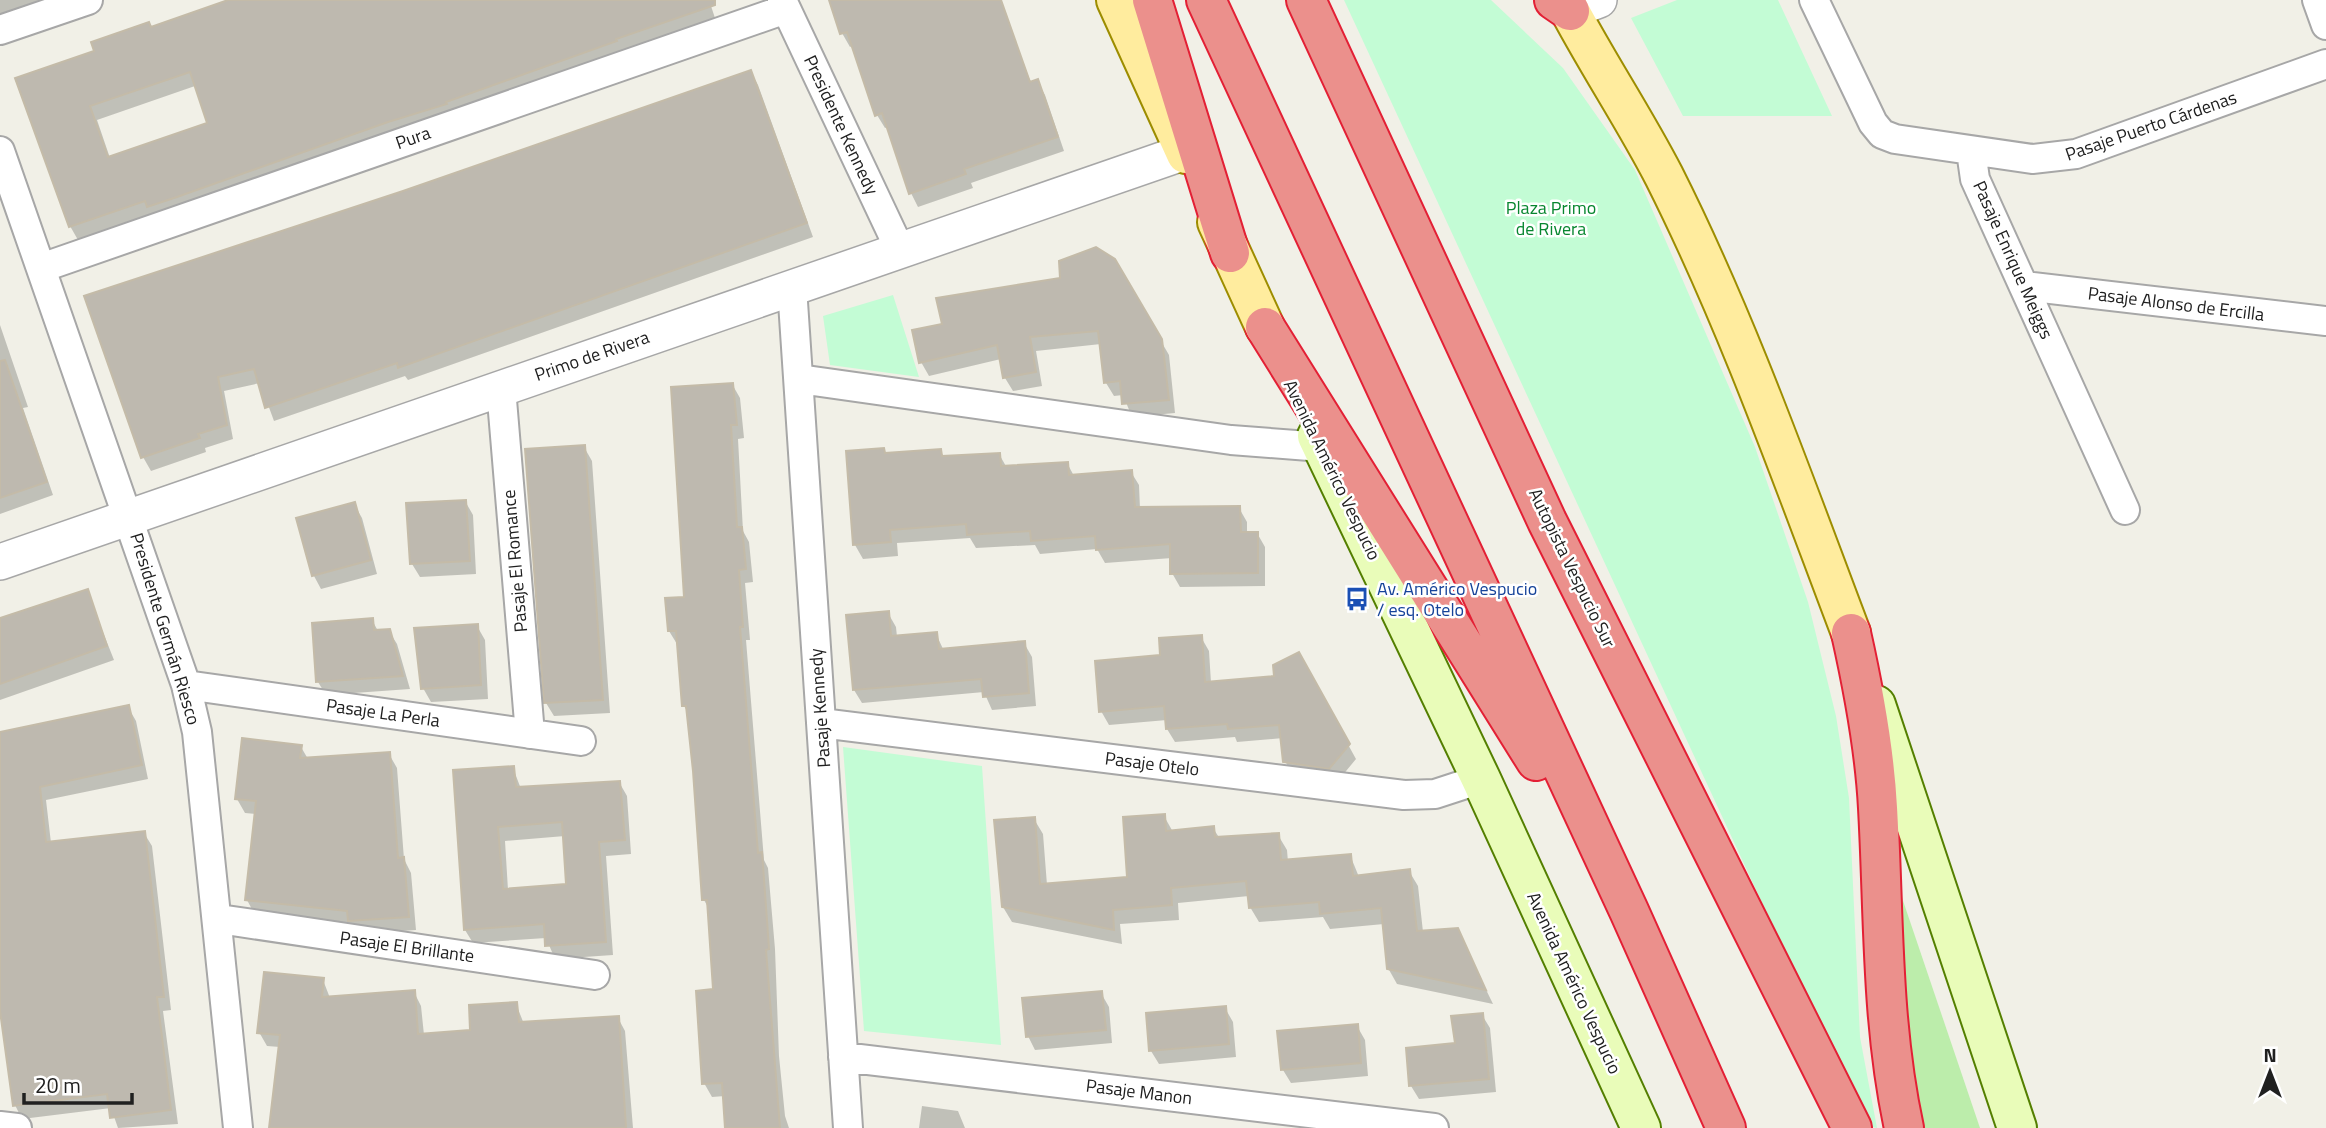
<svg xmlns="http://www.w3.org/2000/svg" width="2326" height="1128" font-family="'Titillium Web',sans-serif">
<style>
.grass{fill:#bcedab}
.park{fill:#c3fcd5}
.shadow{fill:#0003;fill-rule:evenodd}
.building{fill:#beb9af;stroke:#c4bba8;stroke-width:2;fill-rule:evenodd}
.lines{fill:none;stroke-linecap:round;stroke-linejoin:round}
.minor-casing{stroke:#a7a7a7;stroke-width:32}
.tertiary-casing{stroke:#a7a7a7;stroke-width:38}
.secondary-casing{stroke:#547f00;stroke-width:42}
.primary-casing{stroke:#9d8d00;stroke-width:42}
.motorway-casing{stroke:#e32035;stroke-width:42}
.minor{stroke:#fff;stroke-width:28}
.tertiary{stroke:#fff;stroke-width:35}
.secondary{stroke:#e9fcb9;stroke-width:38}
.primary{stroke:#ffec9e;stroke-width:38}
.motorway{stroke:#eb908c;stroke-width:38}
.labels{text-anchor:middle;stroke-width:5;stroke-linejoin:round;paint-order:stroke}
.street-label{font-size:18px;fill:#202020;stroke:#fff}
.park-label{font-size:18px;fill:#07862f;stroke:#fff}
.transit-label{font-size:18px;fill:#164399;stroke:#fff;text-anchor:start}
</style>
<rect width="100%" height="100%" fill="#f1f0e7"/>
<path class="grass" d="M 1896,880 L 1980,1128 L 1918,1128 L 1910,1103 Z"/>
<path class="park" d="M 1344,0 L 1491,0 L 1563,68 L 1635,170 L 1755,447 L 1808,602 L 1836,716 L 1849,798 L 1860,1037 L 1877,1128 L 1865,1125 Z
M 1677,0 L 1778,0 L 1832,116 L 1683,116 L 1631,18 Z
M 893,295 L 919,377 L 830,365 L 823,316 Z
M 843,747 L 982,766 L 1001,1045 L 864,1031 Z"/>
<path class="shadow" d="M 0,0 L 57,0 L 0,22 Z
M 233,0 L 709,0 L 716,21 L 78,240 L 70,226 L 97,52 ZM 195,86 L 210,124 L 110,158 L 97,120 Z
M 830,0 L 994,0 L 1001,4 L 1031,83 L 1037,81 L 1045,95 L 1064,151 L 971,183 L 973,188 L 918,207 L 911,193 L 888,127 L 885,128 L 877,115 L 854,45 L 850,47 L 842,33 Z
M 751,72 L 758,85 L 813,237 L 408,380 L 405,376 L 274,421 L 260,383 L 224,391 L 233,439 L 205,448 L 206,452 L 151,471 L 143,457 L 86,297 L 403,193 Z
M 1114,260 L 1169,355 L 1175,413 L 1132,417 L 1123,395 L 1114,396 L 1106,383 L 1101,344 L 1036,351 L 1042,386 L 1013,391 L 1005,378 L 1001,359 L 929,376 L 921,362 L 944,325 Z
M 0,325 L 28,407 L 23,408 L 53,495 L 0,514 Z
M 732,384 L 740,398 L 744,438 L 738,439 L 743,531 L 749,542 L 753,582 L 745,583 L 750,640 L 746,640 L 764,860 L 768,868 L 775,949 L 779,1056 L 785,1116 L 789,1128 L 727,1128 L 725,1096 L 712,1097 L 704,1083 L 715,991 L 709,909 L 704,900 L 689,714 L 684,706 L 677,644 L 669,631 L 686,598 Z
M 584,447 L 592,461 L 610,713 L 554,716 L 546,703 Z
M 883,450 L 886,455 L 940,451 L 945,458 L 999,454 L 1007,468 L 1067,463 L 1074,476 L 1131,472 L 1139,485 L 1140,509 L 1239,508 L 1247,522 L 1247,533 L 1257,533 L 1265,547 L 1265,586 L 1180,587 L 1172,573 L 1172,558 L 1105,563 L 1097,549 L 1040,554 L 1035,545 L 976,548 L 970,538 L 897,543 L 898,556 L 863,559 L 855,545 L 848,452 Z
M 465,501 L 473,515 L 476,574 L 420,577 L 412,564 Z
M 354,504 L 362,518 L 377,574 L 321,589 L 314,576 Z
M 87,592 L 114,660 L 0,700 L 0,620 Z
M 888,613 L 896,627 L 897,637 L 936,634 L 944,651 L 1024,643 L 1032,657 L 1036,706 L 992,710 L 984,692 L 862,703 L 854,690 Z
M 372,620 L 378,631 L 389,631 L 397,644 L 410,689 L 326,695 L 318,682 Z
M 477,626 L 485,640 L 488,699 L 431,702 L 423,688 Z
M 1201,637 L 1209,651 L 1211,683 L 1276,678 L 1298,654 L 1356,759 L 1337,782 L 1293,775 L 1285,761 L 1283,738 L 1237,742 L 1235,737 L 1175,742 L 1167,729 L 1167,720 L 1109,725 L 1101,711 L 1162,657 Z
M 128,707 L 136,721 L 148,779 L 46,800 L 51,843 L 144,833 L 152,846 L 171,1010 L 163,1011 L 178,1124 L 118,1128 L 111,1108 L 22,1119 L 15,1105 L 0,994 L 0,733 Z
M 301,747 L 308,759 L 389,754 L 397,768 L 404,859 L 411,873 L 416,930 L 357,934 L 351,924 L 254,913 L 247,900 L 257,814 L 245,813 L 237,799 Z
M 513,768 L 521,789 L 619,782 L 627,796 L 631,854 L 606,856 L 613,955 L 555,959 L 546,938 L 473,943 L 465,930 L 455,772 ZM 565,836 L 568,886 L 508,890 L 505,841 Z
M 1164,816 L 1173,832 L 1213,828 L 1220,839 L 1278,835 L 1287,850 L 1288,862 L 1350,855 L 1359,877 L 1409,871 L 1418,886 L 1423,932 L 1457,930 L 1493,1004 L 1397,984 L 1388,968 L 1384,924 L 1330,929 L 1323,917 L 1259,922 L 1250,907 L 1249,896 L 1178,903 L 1179,920 L 1120,924 L 1122,944 L 1012,922 L 1003,907 L 1034,819 L 1043,834 L 1047,885 L 1129,879 Z
M 323,980 L 330,998 L 414,992 L 421,1006 L 424,1035 L 472,1032 L 516,1004 L 524,1024 L 618,1018 L 625,1031 L 633,1128 L 271,1128 L 280,1047 L 267,1046 L 259,1032 Z
M 1101,993 L 1109,1007 L 1112,1043 L 1035,1050 L 1028,1036 Z
M 1225,1008 L 1233,1022 L 1236,1057 L 1159,1064 L 1151,1051 Z
M 1482,1015 L 1490,1028 L 1496,1092 L 1419,1099 L 1411,1086 L 1457,1045 Z
M 1357,1026 L 1365,1040 L 1368,1076 L 1291,1083 L 1283,1070 Z
M 922,1106 L 958,1111 L 965,1128 L 919,1128 Z"/>
<path class="building" d="M 228,0 L 715,0 L 715,5 L 616,39 L 617,41 L 446,102 L 447,104 L 388,122 L 177,197 L 147,207 L 145,201 L 69,227 L 15,78 L 94,51 L 91,42 L 149,22 L 151,27 ZM 190,72 L 207,123 L 108,157 L 90,106 Z
M 829,0 L 1001,0 L 1030,82 L 1038,79 L 1058,137 L 964,169 L 966,174 L 909,194 L 882,113 L 875,116 L 847,32 L 840,34 Z
M 751,70 L 807,223 L 398,368 L 397,363 L 265,408 L 254,369 L 218,377 L 227,425 L 198,434 L 200,438 L 141,458 L 84,296 L 403,191 Z
M 1096,247 L 1115,259 L 1162,339 L 1169,400 L 1122,404 L 1120,381 L 1104,383 L 1098,331 L 1030,337 L 1036,372 L 1003,378 L 997,345 L 919,363 L 912,330 L 942,324 L 936,298 L 1060,278 L 1059,261 Z
M 5,360 L 47,482 L 0,498 L 0,361 Z
M 733,383 L 737,425 L 731,425 L 737,527 L 742,527 L 746,569 L 739,570 L 743,627 L 740,627 L 758,853 L 762,852 L 768,934 L 769,949 L 766,950 L 780,1128 L 725,1128 L 722,1083 L 702,1084 L 696,991 L 713,989 L 707,900 L 702,900 L 693,771 L 686,706 L 682,706 L 676,631 L 668,631 L 665,598 L 684,597 L 671,387 Z
M 585,445 L 603,700 L 544,703 L 525,449 Z
M 884,448 L 885,453 L 941,449 L 942,456 L 1000,453 L 1001,466 L 1068,462 L 1069,475 L 1132,470 L 1135,507 L 1240,506 L 1241,532 L 1258,532 L 1258,573 L 1170,574 L 1170,544 L 1096,550 L 1095,536 L 1031,541 L 1030,531 L 967,535 L 966,524 L 890,530 L 891,542 L 853,545 L 846,451 Z
M 466,500 L 470,561 L 410,564 L 406,503 Z
M 355,502 L 371,560 L 312,576 L 296,518 Z
M 88,589 L 107,646 L 0,684 L 0,618 Z
M 889,611 L 891,636 L 937,632 L 939,649 L 1025,641 L 1029,693 L 983,697 L 981,679 L 853,690 L 846,615 Z
M 373,618 L 374,630 L 390,629 L 403,676 L 316,682 L 312,623 Z
M 478,624 L 481,685 L 421,689 L 414,628 Z
M 1202,635 L 1205,682 L 1274,676 L 1273,665 L 1299,652 L 1350,744 L 1329,769 L 1283,762 L 1279,725 L 1228,729 L 1227,724 L 1166,729 L 1164,706 L 1099,712 L 1095,661 L 1160,655 L 1159,638 Z
M 129,705 L 142,765 L 40,787 L 46,842 L 145,831 L 164,997 L 157,997 L 171,1110 L 110,1118 L 107,1094 L 13,1106 L 0,1011 L 0,732 Z
M 242,738 L 302,745 L 300,758 L 390,752 L 398,858 L 404,857 L 409,917 L 348,921 L 347,911 L 245,900 L 256,801 L 235,799 Z
M 514,766 L 516,787 L 620,781 L 625,840 L 599,842 L 606,942 L 545,946 L 544,924 L 464,930 L 453,770 ZM 562,822 L 566,884 L 503,889 L 498,827 Z
M 1165,814 L 1166,831 L 1214,826 L 1215,837 L 1279,833 L 1281,860 L 1351,854 L 1353,876 L 1410,869 L 1417,931 L 1458,928 L 1486,990 L 1387,969 L 1381,908 L 1320,914 L 1319,902 L 1249,908 L 1246,881 L 1171,888 L 1172,905 L 1113,910 L 1114,930 L 1002,907 L 994,820 L 1035,817 L 1040,884 L 1127,877 L 1123,817 Z
M 264,972 L 324,978 L 322,997 L 415,990 L 418,1034 L 470,1030 L 469,1005 L 517,1002 L 519,1022 L 619,1016 L 626,1128 L 269,1128 L 280,1035 L 257,1033 Z
M 1102,991 L 1106,1030 L 1026,1037 L 1022,998 Z
M 1226,1006 L 1229,1044 L 1149,1051 L 1146,1013 Z
M 1483,1013 L 1489,1079 L 1409,1086 L 1406,1048 L 1455,1043 L 1451,1016 Z
M 1358,1024 L 1361,1063 L 1281,1070 L 1277,1031 Z"/>
<g class="lines">
<g class="minor-casing">
<path id="minor" d="M 782,0 L 900,250
M 1814,0 L 1873,123 L 1882,134 L 1895,139 L 2032,159 L 2076,154 L 2326,64
M 2317,0 L 2326,25
M 0,30 L 88,0
M 0,151 L 186,685 L 197,732 L 238,1128
M 1971,151 L 1975,179 L 2125,510
M 41,268 L 786,9
M 2025,286 L 2326,321
M 792,287 L 848,1128
M 799,379 L 1231,440 L 1322,447
M 501,388 L 530,734
M 186,685 L 581,741
M 821,723 L 1404,795 L 1435,794 L 1481,779
M 219,919 L 595,975
M 843,1057 L 1434,1128
M 0,1126 L 17,1128"/>
</g>
<g class="tertiary-casing">
<path id="tertiary" d="M 1570,11 L 1599,0
M 0,562 L 1185,152"/>
</g>
<g class="secondary-casing">
<path id="secondary" d="M 1317,436 L 1481,779 L 1641,1128
M 1876,705 L 2017,1128"/>
</g>
<g class="primary-casing">
<path id="primary" d="M 1116,0 L 1186,154
M 1564,0 C 1595,60 1633,116 1664,176 C 1738,323 1793,480 1851,633
M 1217,222 L 1265,327"/>
</g>
<g class="motorway-casing">
<path id="motorway" d="M 1152,0 L 1230,253
M 1206,0 L 1629,911 L 1726,1128
M 1306,0 L 1547,521 L 1852,1128
M 1554,0 L 1570,11
M 1265,327 L 1536,761
M 1851,633 C 1864,691 1875,749 1878,808 C 1884,915 1881,1022 1904,1128"/>
</g>
<use href="#minor" class="minor"/>
<use href="#tertiary" class="tertiary"/>
<use href="#secondary" class="secondary"/>
<use href="#primary" class="primary"/>
<use href="#motorway" class="motorway"/>
</g>
<defs>
<g id="bus-bare" transform="scale(1.89)"><path d="M-5-6H5V4H4V6H2V4H-2V6H-4V4H-5ZM-3.5-4V0h7V-4ZM-3.5 1.2v1.5H-2V1.2ZM2 1.2v1.5H3.5V1.2Z" fill="#1a4fb4" stroke="#fff" stroke-width="2.5" paint-order="stroke"/></g>
</defs>
<g fill-rule="evenodd">
<use href="#bus-bare" x="1357" y="599"/>
</g>
<g class="labels">
<g class="street-label">
<text transform="translate(841 125) rotate(65)" y="6">Presidente Kennedy</text>
<text transform="translate(2151 126) rotate(-19)" y="6">Pasaje Puerto Cárdenas</text>
<text transform="translate(413 138) rotate(-19)" y="6">Pura</text>
<text transform="translate(2013 260) rotate(66)" y="6">Pasaje Enrique Meiggs</text>
<text transform="translate(2176 304) rotate(7)" y="6">Pasaje Alonso de Ercilla</text>
<text transform="translate(592 356) rotate(-19)" y="6">Primo de Rivera</text>
<text transform="translate(1332 470) rotate(64)" y="6">Avenida Américo Vespucio</text>
<text transform="translate(515 561) rotate(-95)" y="6">Pasaje El Romance</text>
<text transform="translate(1572 568) rotate(64)" y="6">Autopista Vespucio Sur</text>
<text transform="translate(165 629) rotate(73)" y="6">Presidente Germán Riesco</text>
<text transform="translate(820 708) rotate(-94)" y="6">Pasaje Kennedy</text>
<text transform="translate(383 713) rotate(8)" y="6">Pasaje La Perla</text>
<text transform="translate(1152 764) rotate(7)" y="6">Pasaje Otelo</text>
<text transform="translate(407 947) rotate(8)" y="6">Pasaje El Brillante</text>
<text transform="translate(1574 983) rotate(65)" y="6">Avenida Américo Vespucio</text>
<text transform="translate(1139 1092) rotate(7)" y="6">Pasaje Manon</text>
</g>
<g class="park-label">
<text x="1551" y="214">Plaza Primo<tspan x="1551" dy="21">de Rivera</tspan></text>
</g>
<g class="transit-label">
<text x="1377" y="595">Av. Américo Vespucio<tspan x="1377" dy="21">/ esq. Otelo</tspan></text>
</g>
</g>
<g transform="translate(2270 1072)" stroke="#ffffff" stroke-width="5" paint-order="stroke">
<path d="M0-5L12 26L0 18L-12 26Z" fill="#202020"/>
<text y="-10" font-size="19" font-weight="bold" text-anchor="middle" fill="#202020">N</text>
</g>
<path d="M24 1093v10h108v-10" fill="none" stroke="#202020" stroke-width="3.5"/>
<text x="35" y="1093" font-size="21" fill="#202020" stroke="#ffffff" stroke-width="5" paint-order="stroke">20 m</text>
</svg>
